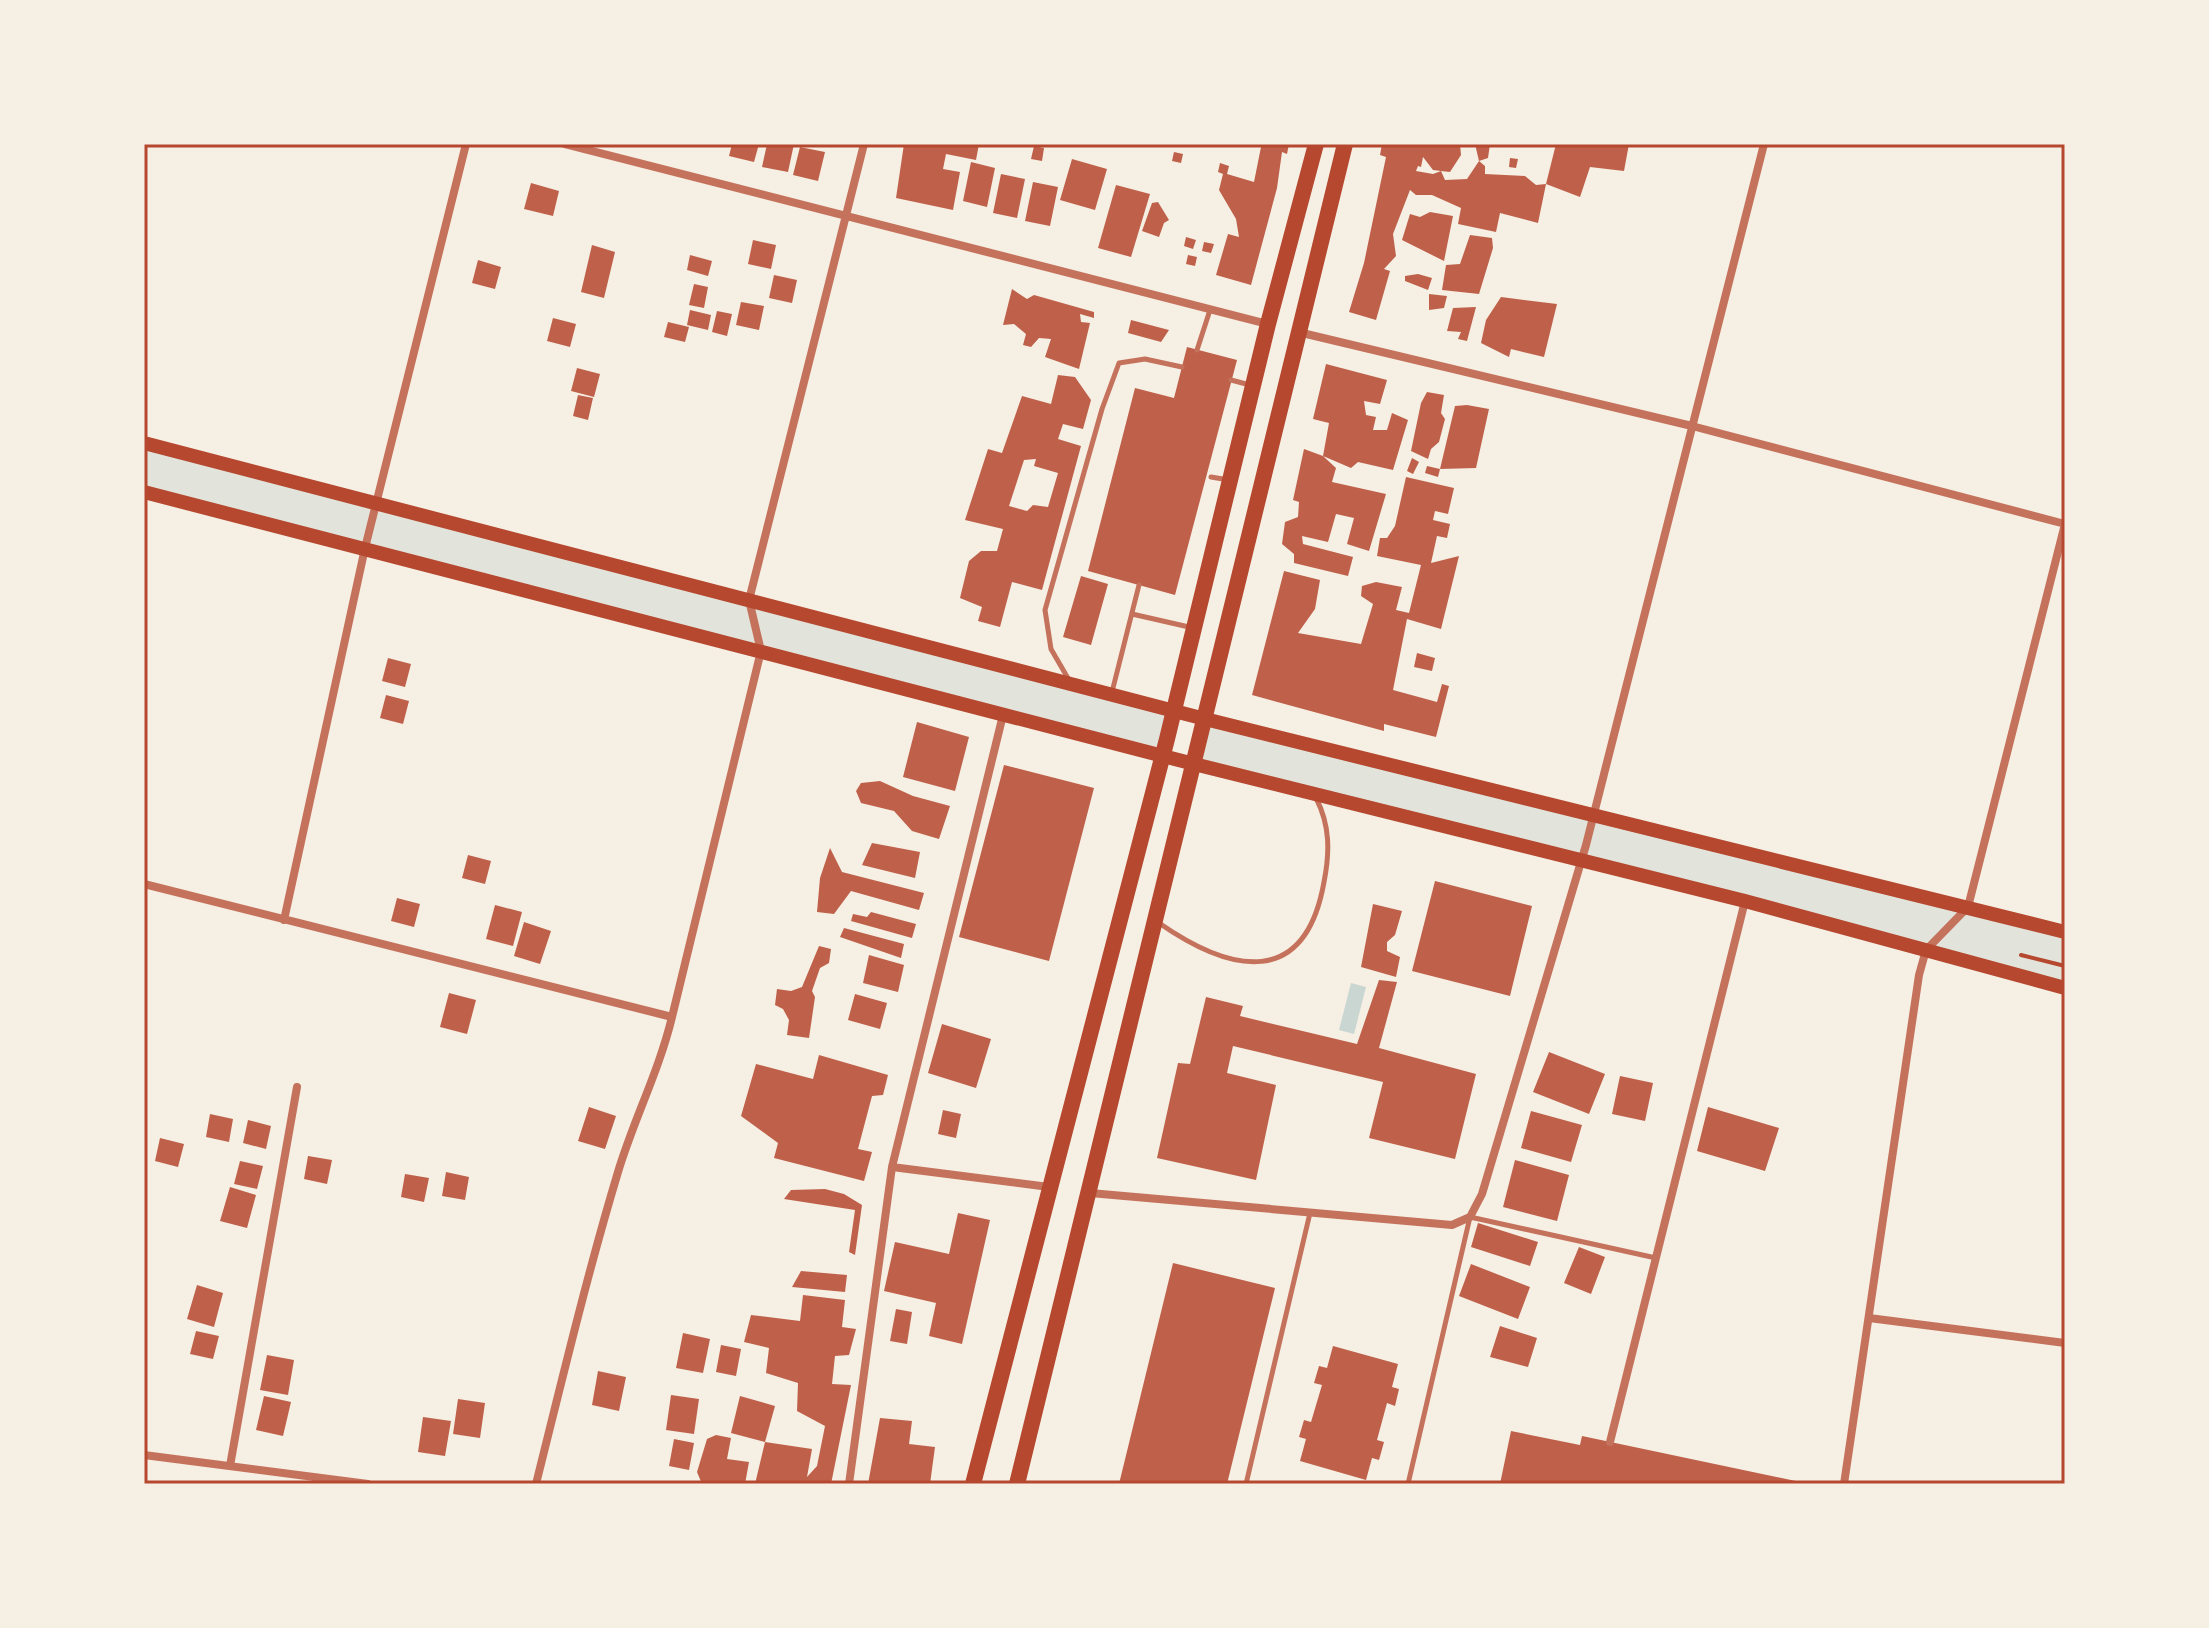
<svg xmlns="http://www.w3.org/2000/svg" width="2209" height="1628" font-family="'Sofia Sans Condensed',sans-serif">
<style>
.green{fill:#e2e4dc}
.water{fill:#c9d6d2}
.building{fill:#bf614a;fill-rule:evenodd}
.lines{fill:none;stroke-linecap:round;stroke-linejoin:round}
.path{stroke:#b5482f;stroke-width:4}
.service{stroke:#c5725c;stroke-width:5}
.minor{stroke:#c5725c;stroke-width:8}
.secondary{stroke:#b5482f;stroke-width:14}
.primary{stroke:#b5482f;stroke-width:16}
.neatline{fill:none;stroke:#b5482f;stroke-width:3}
</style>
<rect width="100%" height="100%" fill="#f6efe4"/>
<path class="green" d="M 144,443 L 1174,711 L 1162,756 L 144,492 Z
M 1205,719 L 2065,932 L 2065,988 L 1194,764 Z"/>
<path class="water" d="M 1351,983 L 1366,987 L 1354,1034 L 1339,1030 Z"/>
<path class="building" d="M 732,144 L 759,144 L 754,162 L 729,156 Z
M 767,144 L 794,144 L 788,172 L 762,167 Z
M 904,144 L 979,144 L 976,160 L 946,154 L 943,169 L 960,172 L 953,210 L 896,198 Z
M 1253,144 L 1289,144 L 1287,154 L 1282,152 L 1277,188 L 1251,285 L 1216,275 L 1228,234 L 1239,237 L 1236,219 L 1219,190 L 1223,174 L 1218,172 L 1220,163 L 1229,166 L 1227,174 L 1254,182 L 1261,147 Z
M 1382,144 L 1460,144 L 1461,155 L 1450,172 L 1441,171 L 1445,180 L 1467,179 L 1479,161 L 1485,166 L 1485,174 L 1525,176 L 1536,185 L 1546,184 L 1538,223 L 1500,213 L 1496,232 L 1458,224 L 1461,208 L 1432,195 L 1416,195 L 1410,190 L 1393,234 L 1396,256 L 1384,269 L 1390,271 L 1376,320 L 1349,312 L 1364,263 L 1386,157 L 1380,155 ZM 1423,157 L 1433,170 L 1441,171 L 1433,174 L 1416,171 L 1418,166 L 1421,167 Z
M 1475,144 L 1490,144 L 1488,158 L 1479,161 Z
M 1556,144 L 1629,144 L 1624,171 L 1590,167 L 1580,197 L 1546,184 Z
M 1034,146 L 1044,148 L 1042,161 L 1031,159 Z
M 800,147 L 825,152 L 818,181 L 793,175 Z
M 1174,152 L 1183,154 L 1181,163 L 1172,161 Z
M 1510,158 L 1518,159 L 1516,168 L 1509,167 Z
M 1072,159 L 1107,169 L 1095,210 L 1060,200 Z
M 971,162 L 995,168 L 987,207 L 963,201 Z
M 1001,174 L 1025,179 L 1017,218 L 993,213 Z
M 1033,182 L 1058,187 L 1050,226 L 1025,221 Z
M 531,183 L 559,191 L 553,216 L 524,209 Z
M 1116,185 L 1150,194 L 1131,257 L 1098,248 Z
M 1158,202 L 1169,220 L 1164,223 L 1159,237 L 1142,231 L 1152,203 Z
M 1430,212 L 1453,216 L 1444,261 L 1402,240 L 1410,214 L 1420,217 Z
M 1470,235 L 1492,238 L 1493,248 L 1479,294 L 1442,290 L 1446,265 L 1460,264 Z
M 1186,237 L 1196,240 L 1193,249 L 1184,246 Z
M 753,240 L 776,245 L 771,269 L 748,264 Z
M 1204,242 L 1214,244 L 1211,253 L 1202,251 Z
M 592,245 L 615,252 L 604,298 L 581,292 Z
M 690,255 L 712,261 L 708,276 L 687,270 Z
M 1188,255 L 1197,257 L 1195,266 L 1186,264 Z
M 478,260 L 501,267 L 495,289 L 472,283 Z
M 1418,274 L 1432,278 L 1428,290 L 1405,281 L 1405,276 Z
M 774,275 L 797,280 L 792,303 L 769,298 Z
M 694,284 L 708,287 L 704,308 L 689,305 Z
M 1012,289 L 1027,299 L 1034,295 L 1094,312 L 1094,318 L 1080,314 L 1081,322 L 1090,323 L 1079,369 L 1045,357 L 1051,339 L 1039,338 L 1031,347 L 1023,345 L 1026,334 L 1014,324 L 1003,325 Z
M 1429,294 L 1447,296 L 1444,308 L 1429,310 Z
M 1501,297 L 1557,304 L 1544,357 L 1511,349 L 1509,357 L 1481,343 L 1486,320 Z
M 741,302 L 764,306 L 759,330 L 736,325 Z
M 1476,307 L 1467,341 L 1458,339 L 1461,332 L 1447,331 L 1453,308 Z
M 690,310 L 711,315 L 708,330 L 687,325 Z
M 717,311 L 732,314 L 727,336 L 712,332 Z
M 553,318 L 576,324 L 570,347 L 547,341 Z
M 1131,320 L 1169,330 L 1161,342 L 1128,333 Z
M 668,322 L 689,327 L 685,342 L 664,337 Z
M 1187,347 L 1237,360 L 1175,595 L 1088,571 L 1135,388 L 1174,398 Z
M 1326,364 L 1387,380 L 1380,404 L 1364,401 L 1366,415 L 1376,417 L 1373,430 L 1387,430 L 1392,413 L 1408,420 L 1393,470 L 1358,462 L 1351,468 L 1323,456 L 1329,423 L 1313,419 Z
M 577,368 L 600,374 L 594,397 L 571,391 Z
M 1058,375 L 1075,377 L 1091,400 L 1083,429 L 1063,424 L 1058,439 L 1081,446 L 1042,590 L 1012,582 L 1000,627 L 978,621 L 982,607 L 960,598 L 969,561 L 981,551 L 997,551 L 1003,529 L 965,520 L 988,449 L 1002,453 L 1022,396 L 1051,404 ZM 1036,459 L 1034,466 L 1058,473 L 1048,507 L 1033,505 L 1027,511 L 1009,506 L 1024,460 Z
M 1427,392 L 1444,395 L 1441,413 L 1445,419 L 1439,442 L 1431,449 L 1428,459 L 1411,451 L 1421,403 Z
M 578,395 L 593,398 L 588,420 L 573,416 Z
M 1467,405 L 1489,409 L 1476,468 L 1440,469 L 1438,477 L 1425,473 L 1427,466 L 1440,469 L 1455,406 Z
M 1304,449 L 1323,456 L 1336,468 L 1332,482 L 1386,494 L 1369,551 L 1347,544 L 1354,518 L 1336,514 L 1328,542 L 1302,536 L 1303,544 L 1353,557 L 1348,576 L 1294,563 L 1294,554 L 1282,544 L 1285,522 L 1298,517 L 1299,502 L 1293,500 Z
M 1412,458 L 1419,462 L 1413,474 L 1407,471 Z
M 1406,477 L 1454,488 L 1448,514 L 1435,511 L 1433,520 L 1450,524 L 1447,538 L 1437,536 L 1431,563 L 1459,556 L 1441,629 L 1407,619 L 1393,690 L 1437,702 L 1442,684 L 1449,686 L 1436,737 L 1384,724 L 1384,731 L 1252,695 L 1284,571 L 1320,580 L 1315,609 L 1298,633 L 1361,644 L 1373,604 L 1361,596 L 1362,586 L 1376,582 L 1402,587 L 1396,610 L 1409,613 L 1421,565 L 1377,556 L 1380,538 L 1387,538 L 1395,526 Z
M 1081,576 L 1108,584 L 1091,645 L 1063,637 Z
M 1417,653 L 1435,658 L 1432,671 L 1414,667 Z
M 388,658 L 411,664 L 405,687 L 382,681 Z
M 386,695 L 409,701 L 403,724 L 380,718 Z
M 917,722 L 969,737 L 955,791 L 903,777 Z
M 1004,765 L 1094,788 L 1049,961 L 959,937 Z
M 880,781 L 913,796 L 950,806 L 939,839 L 912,831 L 894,811 L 861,803 L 856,791 L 861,783 Z
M 872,843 L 920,852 L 915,878 L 862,865 Z
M 830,848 L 842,872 L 924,893 L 919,910 L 851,891 L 834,914 L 817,912 L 820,878 Z
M 468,855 L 491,861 L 485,884 L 462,878 Z
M 1435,881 L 1532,906 L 1510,996 L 1412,971 Z
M 397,898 L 420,904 L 414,927 L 391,921 Z
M 1373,904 L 1402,911 L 1395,935 L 1387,942 L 1387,951 L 1400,957 L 1396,977 L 1361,967 Z
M 495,905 L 522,912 L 513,946 L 486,939 Z
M 871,912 L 916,924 L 912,938 L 851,921 L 853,914 L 867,917 Z
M 524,922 L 551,931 L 540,964 L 514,956 Z
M 844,928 L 904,944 L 901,958 L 840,937 Z
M 819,946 L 831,949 L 829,963 L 820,968 L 812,991 L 815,997 L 809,1038 L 787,1035 L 789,1020 L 783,1009 L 775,1005 L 777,989 L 791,991 L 802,987 Z
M 869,955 L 904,965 L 898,992 L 863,983 Z
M 1379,980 L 1397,982 L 1379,1048 L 1476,1074 L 1455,1159 L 1369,1138 L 1383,1082 L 1233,1046 L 1227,1073 L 1276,1085 L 1256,1180 L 1157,1158 L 1178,1063 L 1190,1064 L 1206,997 L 1243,1006 L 1240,1016 L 1357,1044 Z
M 449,993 L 476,1000 L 467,1034 L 440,1027 Z
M 855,994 L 887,1003 L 880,1029 L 848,1020 Z
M 942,1024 L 991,1039 L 976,1088 L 928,1073 Z
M 1549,1052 L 1605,1074 L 1589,1114 L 1533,1092 Z
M 819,1055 L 888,1075 L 883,1095 L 872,1096 L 858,1149 L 872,1152 L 864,1181 L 774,1158 L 778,1143 L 741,1116 L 756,1064 L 813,1079 Z
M 1620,1076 L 1653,1083 L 1645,1121 L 1612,1114 Z
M 589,1107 L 616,1116 L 605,1149 L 578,1141 Z
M 1708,1107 L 1779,1128 L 1765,1171 L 1697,1151 Z
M 943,1110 L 961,1114 L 956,1138 L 938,1134 Z
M 1531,1111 L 1582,1125 L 1571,1162 L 1521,1148 Z
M 210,1114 L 233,1119 L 229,1142 L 206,1137 Z
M 248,1120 L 271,1126 L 266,1149 L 243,1143 Z
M 160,1138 L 184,1144 L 178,1167 L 155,1161 Z
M 308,1156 L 332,1160 L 327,1184 L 304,1179 Z
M 1515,1160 L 1569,1175 L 1557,1221 L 1503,1207 Z
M 240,1161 L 263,1166 L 257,1189 L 234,1184 Z
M 446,1172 L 469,1177 L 465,1200 L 442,1196 Z
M 405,1174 L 429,1178 L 424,1202 L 401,1197 Z
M 230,1187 L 256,1195 L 247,1228 L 220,1221 Z
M 825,1189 L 844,1194 L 862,1205 L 855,1255 L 849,1252 L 855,1210 L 784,1199 L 791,1190 Z
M 958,1213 L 990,1220 L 962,1344 L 929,1336 L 936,1303 L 884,1291 L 895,1242 L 949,1254 Z
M 1478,1223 L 1538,1242 L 1530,1266 L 1471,1247 Z
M 1579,1247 L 1605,1257 L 1591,1294 L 1564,1283 Z
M 1173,1263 L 1275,1288 L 1227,1484 L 1119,1484 Z
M 1471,1264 L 1530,1287 L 1518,1319 L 1459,1296 Z
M 801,1271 L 847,1275 L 845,1292 L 792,1287 Z
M 197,1285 L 223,1293 L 214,1327 L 187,1319 Z
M 803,1295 L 845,1300 L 842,1327 L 856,1329 L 849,1355 L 835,1356 L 832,1384 L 851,1385 L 831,1484 L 755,1484 L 765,1442 L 812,1449 L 807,1477 L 817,1466 L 825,1426 L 797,1411 L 798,1383 L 766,1373 L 769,1348 L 744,1342 L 751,1315 L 800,1321 Z
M 896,1309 L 912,1312 L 907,1344 L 890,1341 Z
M 1500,1326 L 1537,1338 L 1528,1367 L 1490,1357 Z
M 196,1331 L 219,1336 L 213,1359 L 190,1354 Z
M 683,1333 L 710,1339 L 703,1373 L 676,1368 Z
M 721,1345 L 741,1349 L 736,1376 L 716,1372 Z
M 1333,1346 L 1398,1364 L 1392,1387 L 1399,1389 L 1395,1406 L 1387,1403 L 1377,1440 L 1384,1442 L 1379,1460 L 1372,1458 L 1366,1480 L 1300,1461 L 1306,1439 L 1299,1437 L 1304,1420 L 1311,1422 L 1322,1385 L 1314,1383 L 1319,1366 L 1327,1368 Z
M 267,1355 L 294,1360 L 288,1395 L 260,1390 Z
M 598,1371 L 626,1377 L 619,1411 L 592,1405 Z
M 671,1395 L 699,1399 L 694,1434 L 666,1430 Z
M 264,1396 L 291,1402 L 283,1436 L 256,1430 Z
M 740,1396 L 775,1406 L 765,1442 L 731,1433 Z
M 458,1399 L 485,1403 L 480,1438 L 453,1434 Z
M 423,1417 L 451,1421 L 445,1456 L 418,1452 Z
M 880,1418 L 912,1421 L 909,1444 L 935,1447 L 930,1484 L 868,1484 Z
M 1511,1431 L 1580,1445 L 1582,1436 L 1810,1484 L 1500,1484 Z
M 716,1435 L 731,1438 L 727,1459 L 749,1462 L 745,1484 L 702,1484 L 697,1472 L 707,1439 Z
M 674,1439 L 694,1443 L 689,1470 L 669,1466 Z"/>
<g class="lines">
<path class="path" d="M 2021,955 L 2065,966"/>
<path class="service" d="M 1197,350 L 1210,310
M 1231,380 L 1250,385
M 1211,477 L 1229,480
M 1132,614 L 1189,627
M 1069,680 L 1051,649 L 1045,610 L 1102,409 L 1119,363 L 1145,359 L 1182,367
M 1112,692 L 1139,585
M 1159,923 C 1231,973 1305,989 1324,882 C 1330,852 1330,825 1316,798
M 1246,1484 L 1310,1213
M 1408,1484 L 1470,1217 L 1656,1258"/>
<path class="minor" d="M 565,144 L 1268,324
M 1298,332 L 1692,426 L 2065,524
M 144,884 L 672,1017
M 284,920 L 365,548 L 466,144
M 892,1167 L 1049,1187
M 1090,1193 L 1452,1225 L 1470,1217 L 1482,1194 L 1586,845 L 1764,144
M 1869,1318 L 2065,1343
M 1610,1442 L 1745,901
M 144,1455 L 368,1484
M 230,1466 L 297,1087
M 536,1484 C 562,1380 587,1275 618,1172 C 634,1119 659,1071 672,1017 L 761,651 L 749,600 L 864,144
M 849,1484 L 892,1167 L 1003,715
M 1844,1484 L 1919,975 L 1926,950 L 1968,907 L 2065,524"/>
<path class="secondary" d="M 144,443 L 1205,719 L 2065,932
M 144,492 L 1194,764 L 1745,901 L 2065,988"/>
<path class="primary" d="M 973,1484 L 1167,739 L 1268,324 L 1316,144
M 1017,1484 L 1345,144"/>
</g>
<rect width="2209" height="1628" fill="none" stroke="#f6efe4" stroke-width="292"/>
<rect x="146" y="146" width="1917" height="1336" class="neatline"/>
</svg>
